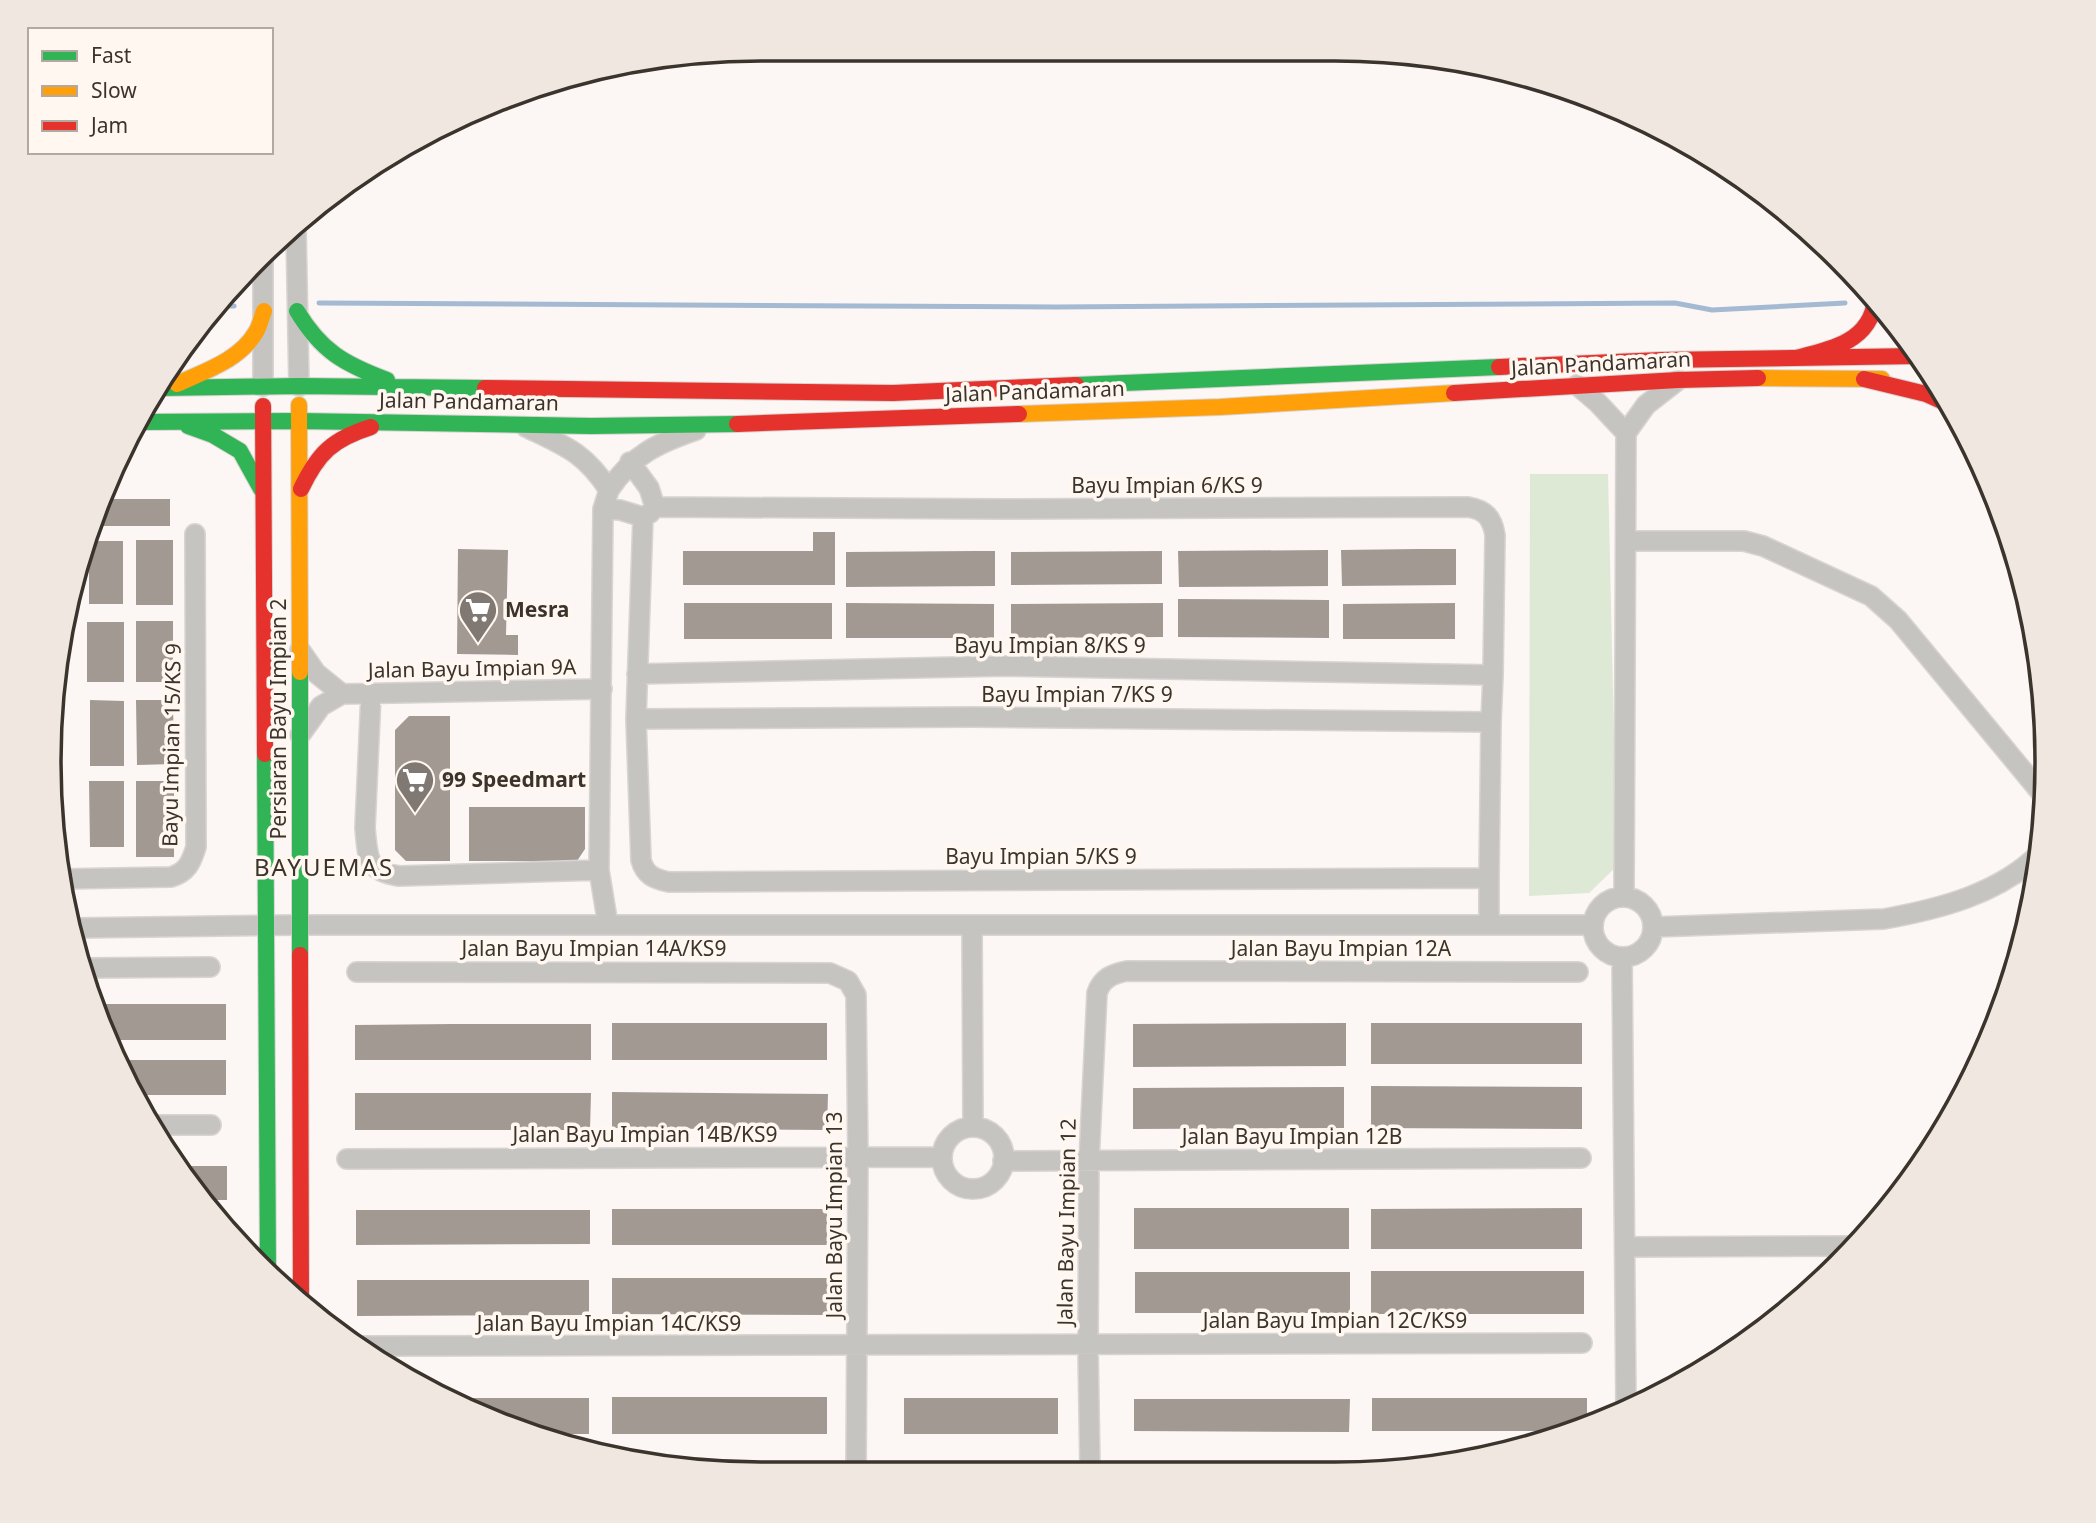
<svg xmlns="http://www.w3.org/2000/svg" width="2096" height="1523" font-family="'Noto Sans',sans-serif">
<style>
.green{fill:#dde9d4}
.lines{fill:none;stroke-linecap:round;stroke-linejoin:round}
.stream{stroke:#a4bad2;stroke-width:5}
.building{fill:#a19992}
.street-casing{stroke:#d8d4d1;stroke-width:22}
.fast-casing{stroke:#d8d4d1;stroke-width:18}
.slow-casing{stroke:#d8d4d1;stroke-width:18}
.jam-casing{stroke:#d8d4d1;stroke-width:18}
.street{stroke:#c6c4c1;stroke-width:19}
.fast{stroke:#30b455;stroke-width:16}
.slow{stroke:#ff9f0a;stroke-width:16}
.jam{stroke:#e5322d;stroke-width:16}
.labels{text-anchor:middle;stroke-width:7;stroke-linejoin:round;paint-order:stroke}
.street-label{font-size:21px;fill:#3b342d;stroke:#fff7f0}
.poi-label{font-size:21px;font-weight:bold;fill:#3b342d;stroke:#fff7f0;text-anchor:start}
.quarter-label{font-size:24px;letter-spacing:2px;fill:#3b342d;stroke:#fff7f0}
.rim{fill:none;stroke:#3b342d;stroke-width:3.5}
</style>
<rect width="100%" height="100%" fill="#fcf7f4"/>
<path class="green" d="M 1530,474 L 1608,474 L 1617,866 L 1589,893 L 1529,896 Z"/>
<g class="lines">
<path class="stream" d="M 319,303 L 1056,307 L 1675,303 L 1712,310 L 1845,303
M 216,306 L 234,306"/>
</g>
<path class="building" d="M 103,499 L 170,499 L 170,526 L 92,526 Z
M 813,532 L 835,532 L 835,585 L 683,585 L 683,551 L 813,551 Z
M 136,540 L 173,540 L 173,605 L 136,605 Z
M 89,541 L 123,541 L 123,604 L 89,604 Z
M 458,549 L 508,550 L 506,635 L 518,635 L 518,655 L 457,654 Z
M 1418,549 L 1456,549 L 1456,585 L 1342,586 L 1341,550 Z
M 1328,550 L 1328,586 L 1179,587 L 1178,551 Z
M 976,551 L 995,551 L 995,586 L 846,587 L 846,552 Z
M 1162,551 L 1162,584 L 1011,585 L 1011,552 Z
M 1178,599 L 1329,600 L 1329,638 L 1178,637 Z
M 684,603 L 832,603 L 832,639 L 684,639 Z
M 846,603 L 994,604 L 994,638 L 846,638 Z
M 1163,603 L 1163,637 L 1011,638 L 1011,604 Z
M 1455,603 L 1455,639 L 1343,639 L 1343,604 Z
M 136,621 L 173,621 L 173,682 L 136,682 Z
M 87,622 L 124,622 L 124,682 L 87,682 Z
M 90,700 L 124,701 L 124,766 L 90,766 Z
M 136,700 L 173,700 L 174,764 L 137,765 Z
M 409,716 L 450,716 L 450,861 L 406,861 L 395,850 L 395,730 Z
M 89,781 L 124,781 L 124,847 L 90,847 Z
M 136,781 L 174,781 L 174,857 L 136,857 Z
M 469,807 L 585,807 L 585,849 L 577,861 L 469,861 Z
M 95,1004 L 226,1004 L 226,1040 L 107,1040 Z
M 612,1023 L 827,1023 L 827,1060 L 612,1060 Z
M 1346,1023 L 1346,1066 L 1133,1067 L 1133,1024 Z
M 1371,1023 L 1582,1023 L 1582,1064 L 1371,1064 Z
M 453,1024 L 591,1024 L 591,1060 L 355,1060 L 355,1025 Z
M 118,1060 L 226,1060 L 226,1095 L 139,1095 Z
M 1371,1086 L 1582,1087 L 1582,1129 L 1371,1128 Z
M 1344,1087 L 1344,1128 L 1133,1129 L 1133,1088 Z
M 612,1092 L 828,1094 L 827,1130 L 612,1128 Z
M 355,1093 L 591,1093 L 590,1130 L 355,1130 Z
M 179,1166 L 227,1166 L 227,1200 L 201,1200 Z
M 1134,1208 L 1349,1208 L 1349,1249 L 1134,1249 Z
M 1582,1208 L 1582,1249 L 1371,1249 L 1371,1209 Z
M 612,1209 L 827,1209 L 827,1245 L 612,1245 Z
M 356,1210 L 590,1210 L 590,1244 L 356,1245 Z
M 1371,1271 L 1584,1271 L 1584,1314 L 1371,1314 Z
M 1135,1272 L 1350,1272 L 1350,1313 L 1135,1313 Z
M 612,1278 L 828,1278 L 828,1315 L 612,1314 Z
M 357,1280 L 589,1280 L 589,1315 L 357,1316 Z
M 612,1397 L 827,1397 L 827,1434 L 612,1434 Z
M 448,1398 L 589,1398 L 589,1434 L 527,1434 Z
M 904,1398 L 1058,1398 L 1058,1434 L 904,1434 Z
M 1372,1398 L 1587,1398 L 1587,1425 L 1566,1431 L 1372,1431 Z
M 1134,1399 L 1350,1399 L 1349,1432 L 1134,1431 Z
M 663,1461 L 828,1462 L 828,1472 L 715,1472 Z
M 903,1461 L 1059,1461 L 1059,1470 L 903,1471 Z
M 1134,1462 L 1349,1462 L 1349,1468 L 1134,1470 Z
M 1373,1462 L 1446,1462 L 1446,1463 L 1428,1468 L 1373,1468 Z"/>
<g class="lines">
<g class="street-casing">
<path id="street" d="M 296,230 L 299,386
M 1577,385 L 1598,403 L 1626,433
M 263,386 L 263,259
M 526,427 C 565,446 584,452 609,490 C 632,455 658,443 696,430
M 630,462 L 649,488 L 655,507 L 650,513 L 643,517 L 636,719 L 641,860 C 645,875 654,879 669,882 L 1489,878 L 1491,722 L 973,717 L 636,719
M 603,509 L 620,510 L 643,517
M 1627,541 L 1744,541 L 1763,546 L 1871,596 L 1898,620 L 2043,795
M 300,650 L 316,673 L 342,694 L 321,706 L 300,735
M 637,674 L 1006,666 L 1493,675 L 1495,535 C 1492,517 1485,510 1468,507 L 1002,509 L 655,507
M 342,694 L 602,689
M 371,694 L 365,828 C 368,858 366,871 399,876 L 599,870
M 1491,722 L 1493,675
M 1489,878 L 1489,925
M 62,879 L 171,877 C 187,872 191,863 196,847 L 195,534
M 1624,897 L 1626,433 L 1646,405 L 1678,380
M1593 927a30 30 0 1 1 60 0a30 30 0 1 1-60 0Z
M 608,925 L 599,870 L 603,509 L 609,490
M 972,925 L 973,1127
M 1654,927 L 1884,919 C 1939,909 2000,894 2041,852
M 75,928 L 300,925 L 1593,925
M 1622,958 L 1626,1409
M 85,968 L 210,967
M 357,972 L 830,973 L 848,981 L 856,995 L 858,1158 L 856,1472
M 156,1125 L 211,1125
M942 1158a31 31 0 1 1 62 0a31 31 0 1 1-62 0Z
M 347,1159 L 942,1157
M 1003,1161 L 1581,1158
M 1625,1247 L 1854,1246
M 360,1346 C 768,1347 1175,1344 1582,1343
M 1090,1470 L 1088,1347 L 1089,1161 L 1097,993 C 1102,978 1112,974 1127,971 L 1578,972"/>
</g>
<g class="fast-casing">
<path id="fast" d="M 297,311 C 321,351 344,364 387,380
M 1076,385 L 1499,367
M 161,388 L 299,386 L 485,388
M 139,422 L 299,421 L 591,426 L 737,424
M 188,426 L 213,435 L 240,451 L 261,489
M 300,672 L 300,955
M 265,754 L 268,1272"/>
</g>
<g class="slow-casing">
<path id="slow" d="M 1758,378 L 1882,379
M 177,384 C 205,371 240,360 256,332 C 260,326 261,318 264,311
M 299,405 L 300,672
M 1019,414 L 1220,407 L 1454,393"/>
</g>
<g class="jam-casing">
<path id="jam" d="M 1796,358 C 1829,350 1870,342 1875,301
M 1499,367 L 1661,360 L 1917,356
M 1864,379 L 1926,394 L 1946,403
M 485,388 L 893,393 L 1076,385
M 1454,393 L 1678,380 L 1758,378
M 263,406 L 265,754
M 737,424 L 1019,414
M 301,489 C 318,453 333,439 371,427
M 300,955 L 301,1304"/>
</g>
<use href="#street" class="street"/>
<use href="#fast" class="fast"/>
<use href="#slow" class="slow"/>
<use href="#jam" class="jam"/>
</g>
<defs>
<g id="supermarket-pin" transform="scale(2.0125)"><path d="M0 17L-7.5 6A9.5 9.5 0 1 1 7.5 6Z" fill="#7f7873" stroke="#fff7f0"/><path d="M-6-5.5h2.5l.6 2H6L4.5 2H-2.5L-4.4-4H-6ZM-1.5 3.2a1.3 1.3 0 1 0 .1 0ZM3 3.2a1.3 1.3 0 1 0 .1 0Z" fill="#fff"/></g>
</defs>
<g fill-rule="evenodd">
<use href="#supermarket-pin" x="478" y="610"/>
<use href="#supermarket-pin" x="415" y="780"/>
</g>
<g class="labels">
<g class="street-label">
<text transform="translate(1601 364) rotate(-3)" y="7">Jalan Pandamaran</text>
<text transform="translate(1035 392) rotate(-2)" y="7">Jalan Pandamaran</text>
<text transform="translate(469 402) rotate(1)" y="7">Jalan Pandamaran</text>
<text x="1167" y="493">Bayu Impian 6/KS 9</text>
<text x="1050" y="653">Bayu Impian 8/KS 9</text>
<text transform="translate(472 669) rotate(-1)" y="7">Jalan Bayu Impian 9A</text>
<text x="1077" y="702">Bayu Impian 7/KS 9</text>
<text transform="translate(279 719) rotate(-90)" y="7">Persiaran Bayu Impian 2</text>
<text transform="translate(172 745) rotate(-89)" y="7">Bayu Impian 15/KS 9</text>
<text x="1041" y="864">Bayu Impian 5/KS 9</text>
<text x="594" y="956">Jalan Bayu Impian 14A/KS9</text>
<text x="1341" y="956">Jalan Bayu Impian 12A</text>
<text x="645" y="1142">Jalan Bayu Impian 14B/KS9</text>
<text x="1292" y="1144">Jalan Bayu Impian 12B</text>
<text transform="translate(835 1215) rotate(-90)" y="7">Jalan Bayu Impian 13</text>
<text transform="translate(1067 1222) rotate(-89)" y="7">Jalan Bayu Impian 12</text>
<text x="1335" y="1328">Jalan Bayu Impian 12C/KS9</text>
<text x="609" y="1331">Jalan Bayu Impian 14C/KS9</text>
</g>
<g class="poi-label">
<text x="505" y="617">Mesra</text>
<text x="442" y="787">99 Speedmart</text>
</g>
<g class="quarter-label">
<text x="324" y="876">BAYUEMAS</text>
</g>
</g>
<path d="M0 0H2096V1523H0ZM761 61H1335A700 700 0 0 1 2035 761V762A700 700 0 0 1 1335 1462H761A700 700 0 0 1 61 762V761A700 700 0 0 1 761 61Z" fill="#efe7e0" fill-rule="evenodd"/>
<path class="rim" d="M761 61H1335A700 700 0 0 1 2035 761V762A700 700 0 0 1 1335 1462H761A700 700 0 0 1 61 762V761A700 700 0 0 1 761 61Z"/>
<rect x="28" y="28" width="245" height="126" fill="#fff7f0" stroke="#b1a9a2" stroke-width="2"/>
<rect x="42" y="51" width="35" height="10" fill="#30b455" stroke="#b1a9a2" stroke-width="2"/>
<text x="91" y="63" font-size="21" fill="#3b342d">Fast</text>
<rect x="42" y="86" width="35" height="10" fill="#ff9f0a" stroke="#b1a9a2" stroke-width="2"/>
<text x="91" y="98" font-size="21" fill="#3b342d">Slow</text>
<rect x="42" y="121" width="35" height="10" fill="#e5322d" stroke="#b1a9a2" stroke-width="2"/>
<text x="91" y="133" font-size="21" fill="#3b342d">Jam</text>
</svg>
